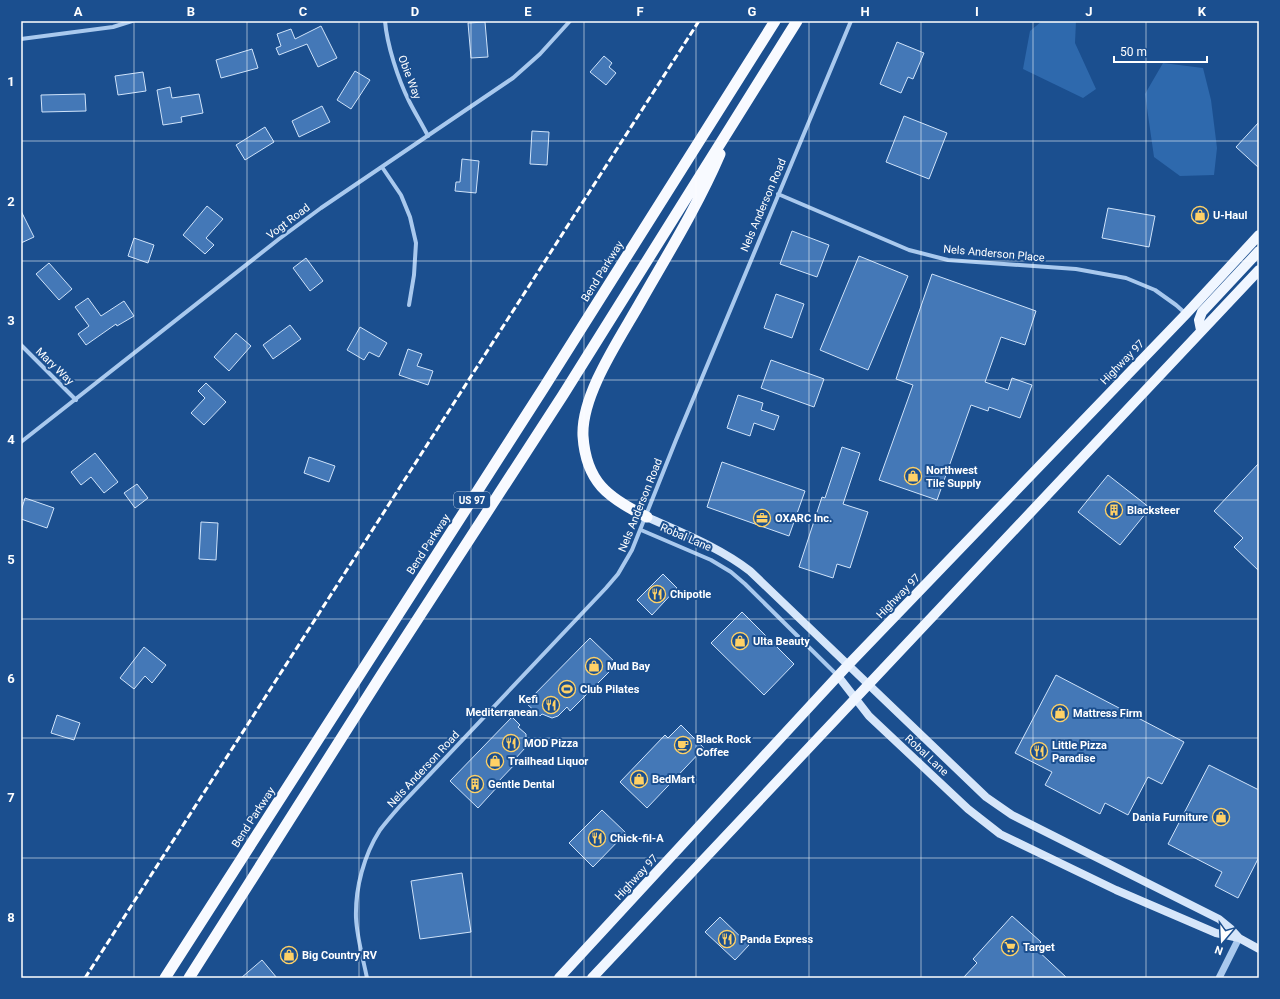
<svg xmlns="http://www.w3.org/2000/svg" width="1280" height="999" font-family="Roboto,sans-serif">
<style>
.green{fill:#2e69ad}
.building{fill:#4478b7;stroke:#cfe3fa}
.lines{fill:none;stroke-linecap:round;stroke-linejoin:round}
.minor{stroke:#a9c9ee;stroke-width:4}
.tertiary{stroke:#a9c9ee;stroke-width:7}
.secondary{stroke:#d6e6fa;stroke-width:8}
.primary{stroke:#f0f6ff;stroke-width:10}
.trunk{stroke:#f8faff;stroke-width:11}
.rail{stroke:#fff;stroke-width:3;stroke-dasharray:7 3;stroke-linecap:butt}
.grid{fill:none;stroke:#fff;stroke-width:1;stroke-opacity:0.55}
.labels{text-anchor:middle;stroke-width:4;stroke-linejoin:round;paint-order:stroke}
.shield{fill:#1b4f8f;stroke:#bbcadd;stroke-width:1}
.shield-label{font-size:10px;font-weight:bold;fill:#fff}
.street-label{font-size:11px;fill:#fff;stroke:#1b4f8f}
.poi-label{font-size:11px;font-weight:bold;fill:#fff;stroke:#1b4f8f;text-anchor:start}
.neatline{fill:none;stroke:#fff;stroke-width:1.5}
.grid-label{font-size:13px;text-anchor:middle;font-weight:bold;fill:#fff}
</style>
<rect width="100%" height="100%" fill="#1b4f8f"/>
<path class="green" d="M 1042,21 L 1076,21 L 1075,43 L 1096,89 L 1083,98 L 1023,69 L 1030,31 Z
M 1163,63 L 1203,68 L 1211,100 L 1217,148 L 1214,175 L 1180,176 L 1154,157 L 1145,94 Z"/>
<path class="building" d="M 485,22 L 488,57 L 471,58 L 468,23 Z
M 321,26 L 337,58 L 318,67 L 307,44 L 279,55 L 276,48 L 281,46 L 277,34 L 291,29 L 295,39 Z
M 897,42 L 924,53 L 913,79 L 908,77 L 901,93 L 880,84 Z
M 252,49 L 258,68 L 221,78 L 216,60 Z
M 604,56 L 612,63 L 609,67 L 616,73 L 606,85 L 590,72 Z
M 355,71 L 370,80 L 351,109 L 337,100 Z
M 143,72 L 146,91 L 118,95 L 115,76 Z
M 170,87 L 172,98 L 199,94 L 203,113 L 181,117 L 182,122 L 163,125 L 157,90 Z
M 85,94 L 86,111 L 42,112 L 41,95 Z
M 322,106 L 330,122 L 299,137 L 292,121 Z
M 904,116 L 947,133 L 929,179 L 886,162 Z
M 1259,122 L 1259,168 L 1236,147 Z
M 265,127 L 274,142 L 245,160 L 236,145 Z
M 532,131 L 549,132 L 547,165 L 530,164 Z
M 462,159 L 479,161 L 476,193 L 455,191 L 456,182 L 460,182 Z
M 207,206 L 223,219 L 206,238 L 214,245 L 205,254 L 183,235 Z
M 1108,208 L 1155,216 L 1149,247 L 1102,238 Z
M 21,211 L 34,237 L 21,243 Z
M 792,231 L 829,245 L 817,277 L 780,264 Z
M 134,238 L 154,245 L 148,263 L 128,256 Z
M 859,256 L 908,276 L 868,370 L 820,350 Z
M 306,258 L 323,281 L 310,291 L 293,268 Z
M 49,263 L 72,289 L 59,300 L 36,274 Z
M 932,274 L 1036,311 L 1025,345 L 1001,337 L 985,382 L 1008,390 L 1012,378 L 1032,385 L 1020,418 L 989,407 L 988,411 L 971,405 L 937,500 L 879,480 L 913,385 L 896,379 Z
M 776,294 L 804,304 L 792,338 L 764,328 Z
M 88,298 L 101,316 L 124,301 L 134,316 L 117,326 L 116,324 L 86,345 L 78,334 L 89,326 L 75,307 Z
M 290,325 L 301,339 L 273,359 L 263,345 Z
M 360,327 L 387,343 L 379,357 L 369,352 L 364,360 L 347,350 Z
M 236,333 L 251,346 L 229,371 L 214,357 Z
M 408,349 L 422,354 L 417,366 L 433,371 L 428,385 L 399,375 Z
M 771,360 L 824,379 L 814,407 L 761,388 Z
M 206,383 L 226,402 L 204,425 L 191,413 L 205,398 L 198,391 Z
M 738,395 L 763,403 L 761,410 L 779,416 L 774,430 L 754,423 L 750,436 L 727,428 Z
M 842,447 L 860,453 L 843,504 L 868,512 L 850,568 L 837,564 L 833,578 L 799,567 L 822,497 L 825,498 Z
M 95,453 L 118,482 L 104,493 L 91,477 L 81,485 L 71,472 Z
M 309,457 L 335,466 L 329,482 L 304,473 Z
M 722,462 L 805,491 L 789,536 L 707,507 Z
M 1259,463 L 1259,571 L 1234,547 L 1243,538 L 1214,511 Z
M 1108,475 L 1150,508 L 1120,545 L 1078,512 Z
M 137,484 L 148,498 L 135,508 L 124,493 Z
M 25,498 L 54,508 L 47,528 L 21,519 L 21,511 Z
M 201,522 L 218,523 L 216,560 L 199,559 Z
M 663,574 L 677,588 L 652,615 L 637,600 Z
M 742,612 L 794,664 L 764,695 L 711,643 Z
M 590,638 L 617,664 L 570,711 L 567,707 L 558,716 L 552,718 L 542,714 L 540,716 L 526,703 Z
M 144,647 L 166,665 L 152,683 L 145,676 L 134,689 L 120,678 Z
M 1056,675 L 1184,742 L 1162,784 L 1148,777 L 1128,815 L 1105,803 L 1100,814 L 1045,785 L 1052,772 L 1015,753 Z
M 57,715 L 80,723 L 74,740 L 51,733 Z
M 512,717 L 520,725 L 518,727 L 526,734 L 526,747 L 514,760 L 517,762 L 497,783 L 499,785 L 478,808 L 450,781 Z
M 681,725 L 704,748 L 647,808 L 620,782 L 665,735 L 668,738 Z
M 1209,765 L 1259,790 L 1259,857 L 1238,898 L 1215,886 L 1222,872 L 1168,844 Z
M 602,810 L 626,833 L 593,867 L 569,843 Z
M 462,873 L 471,932 L 420,939 L 411,881 Z
M 1012,916 L 1041,942 L 1035,948 L 1067,978 L 963,978 L 977,963 L 973,959 Z
M 720,917 L 749,945 L 735,960 L 705,932 Z
M 262,960 L 277,978 L 241,978 Z"/>
<g class="lines">
<path class="minor" d="M 385,21 C 387,45 398,79 409,101 C 415,113 422,124 428,136
M 21,39 L 113,27 L 132,21
M 382,167 L 401,195 L 410,217 L 416,243 L 414,275 L 409,305
M 778,194 L 909,250 L 948,260 L 1076,269 L 1126,278 L 1155,290 L 1176,305 L 1185,313
M 21,345 L 76,400
M 21,442 L 279,239 L 321,208 L 513,78 L 540,54 L 570,21
M 641,530 L 711,560 L 731,572 L 745,584 L 837,675
M 367,978 C 363,958 357,938 356,918 C 355,888 364,855 380,830 C 386,822 393,814 400,806 L 606,588 L 618,574 L 632,550 L 676,440 L 851,21"/>
<path class="tertiary" d="M 1219,978 L 1239,938"/>
<path class="secondary" d="M 647,517 C 682,533 719,547 750,571 L 986,797 L 1012,815 L 1219,919 L 1230,928 L 1239,938
M 838,676 L 869,716 L 968,809 L 1000,834 L 1116,890 L 1216,933 L 1239,938 L 1259,949"/>
<path class="primary" d="M 1201,330 L 1199,320 L 1202,312 L 1259,251
M 559,978 L 848,665 L 1186,314 L 1259,235
M 592,978 L 1259,270"/>
<path class="trunk" d="M 647,517 C 608,498 586,482 583,436 C 581,394 621,337 641,301 C 669,252 698,205 720,154
M 165,978 L 543,389 L 775,21
M 189,978 L 382,674 L 563,395 L 797,21"/>
<path class="rail" d="M 85,978 L 699,21"/>
</g>
<path class="grid" d="M 134,21 L 134,978M 247,21 L 247,978M 359,21 L 359,978M 471,21 L 471,978M 584,21 L 584,978M 696,21 L 696,978M 809,21 L 809,978M 921,21 L 921,978M 1033,21 L 1033,978M 1146,21 L 1146,978M 21,141 L 1259,141M 21,261 L 1259,261M 21,380 L 1259,380M 21,500 L 1259,500M 21,619 L 1259,619M 21,738 L 1259,738M 21,858 L 1259,858"/>
<defs>
<g id="shop-ring" transform="scale(0.9)"><circle r="9.5" fill="#1b4f8f" stroke="#ffd166" stroke-width="1.5"/><path d="M-5-2.5h2.3a2.7 3.5 0 0 1 5.4 0H5L5.5 6h-11ZM-1.5-2.5h3a1.5 2.3 0 0 0-3 0Z" fill="#ffd166"/></g>
<g id="building-ring" transform="scale(0.9)"><circle r="9.5" fill="#1b4f8f" stroke="#ffd166" stroke-width="1.5"/><path d="M-4-6H4V6H1V3H-1V6H-4ZM-2.5-4.3h1.7v1.8h-1.7ZM.8-4.3h1.7v1.8H.8ZM-2.5-1h1.7V.8h-1.7ZM.8-1h1.7V.8H.8Z" fill="#ffd166"/></g>
<g id="office-ring" transform="scale(0.9)"><circle r="9.5" fill="#1b4f8f" stroke="#ffd166" stroke-width="1.5"/><path d="M-6-3h4V-5.5h4V-3h4V5H-6ZM-1-4.5V-3h2v-1.5ZM-6 0V1H6V0Z" fill="#ffd166"/></g>
<g id="restaurant-ring" transform="scale(0.9)"><circle r="9.5" fill="#1b4f8f" stroke="#ffd166" stroke-width="1.5"/><path d="M-5-6h1v4h1v-4h1v4h1v-4h1v5L-1.5 .5V6h-2V.5L-5-1ZM5-6V6H3V1.5H1.5Q1.5-4 5-6Z" fill="#ffd166"/></g>
<g id="stadium-ring" transform="scale(0.9)"><circle r="9.5" fill="#1b4f8f" stroke="#ffd166" stroke-width="1.5"/><path d="M0-5a6.5 5 0 1 0 0 10a6.5 5 0 1 0 0-10ZM-3.5-1.8h7v3.6h-7Z" fill="#ffd166"/></g>
<g id="cafe-ring" transform="scale(0.9)"><circle r="9.5" fill="#1b4f8f" stroke="#ffd166" stroke-width="1.5"/><path d="M-5.5-4.5H6V0H3Q3 3.5 0 3.5H-2.5Q-5.5 3.5-5.5 0ZM3-3.2v2h1.7v-2ZM-6 4.5H4V6H-6Z" fill="#ffd166"/></g>
<g id="supermarket-ring" transform="scale(0.9)"><circle r="9.5" fill="#1b4f8f" stroke="#ffd166" stroke-width="1.5"/><path d="M-6-5.5h2.5l.6 2H6L4.5 2H-2.5L-4.4-4H-6ZM-1.5 3.2a1.3 1.3 0 1 0 .1 0ZM3 3.2a1.3 1.3 0 1 0 .1 0Z" fill="#ffd166"/></g>
</defs>
<g fill-rule="evenodd">
<use href="#shop-ring" x="1200" y="215"/>
<use href="#shop-ring" x="913" y="476"/>
<use href="#building-ring" x="1114" y="510"/>
<use href="#office-ring" x="762" y="518"/>
<use href="#restaurant-ring" x="657" y="594"/>
<use href="#shop-ring" x="740" y="641"/>
<use href="#shop-ring" x="594" y="666"/>
<use href="#stadium-ring" x="567" y="689"/>
<use href="#restaurant-ring" x="551" y="705"/>
<use href="#shop-ring" x="1060" y="713"/>
<use href="#restaurant-ring" x="511" y="743"/>
<use href="#cafe-ring" x="683" y="745"/>
<use href="#restaurant-ring" x="1039" y="751"/>
<use href="#shop-ring" x="495" y="761"/>
<use href="#shop-ring" x="639" y="779"/>
<use href="#building-ring" x="475" y="784"/>
<use href="#shop-ring" x="1221" y="817"/>
<use href="#restaurant-ring" x="597" y="838"/>
<use href="#restaurant-ring" x="727" y="939"/>
<use href="#supermarket-ring" x="1010" y="947"/>
<use href="#shop-ring" x="289" y="955"/>
</g>
<g class="labels">
<rect class="shield" x="454" y="492" width="36" height="16" rx="3"/>
<g class="shield-label">
<text x="472" y="504">US 97</text>
</g>
<g class="street-label">
<text transform="translate(410 77) rotate(69)" y="4">Obie Way</text>
<text transform="translate(763 205) rotate(-67)" y="4">Nels Anderson Road</text>
<text transform="translate(288 221) rotate(-37)" y="4">Vogt Road</text>
<text transform="translate(994 253) rotate(5)" y="4">Nels Anderson Place</text>
<text transform="translate(602 271) rotate(-58)" y="4">Bend Parkway</text>
<text transform="translate(1122 362) rotate(-46)" y="4">Highway 97</text>
<text transform="translate(55 366) rotate(44)" y="4">Mary Way</text>
<text transform="translate(640 505) rotate(-68)" y="4">Nels Anderson Road</text>
<text transform="translate(686 537) rotate(23)" y="4">Robal Lane</text>
<text transform="translate(428 544) rotate(-57)" y="4">Bend Parkway</text>
<text transform="translate(898 596) rotate(-46)" y="4">Highway 97</text>
<text transform="translate(927 755) rotate(43)" y="4">Robal Lane</text>
<text transform="translate(423 769) rotate(-47)" y="4">Nels Anderson Road</text>
<text transform="translate(253 817) rotate(-57)" y="4">Bend Parkway</text>
<text transform="translate(636 877) rotate(-47)" y="4">Highway 97</text>
</g>
<g class="poi-label">
<text x="1213" y="219">U-Haul</text>
<text x="926" y="474">Northwest<tspan x="926" dy="13">Tile Supply</tspan></text>
<text x="1127" y="514">Blacksteer</text>
<text x="775" y="522">OXARC Inc.</text>
<text x="670" y="598">Chipotle</text>
<text x="753" y="645">Ulta Beauty</text>
<text x="607" y="670">Mud Bay</text>
<text x="580" y="693">Club Pilates</text>
<text x="538" y="703" text-anchor="end">Kefi<tspan x="538" dy="13">Mediterranean</tspan></text>
<text x="1073" y="717">Mattress Firm</text>
<text x="696" y="743">Black Rock<tspan x="696" dy="13">Coffee</tspan></text>
<text x="524" y="747">MOD Pizza</text>
<text x="1052" y="749">Little Pizza<tspan x="1052" dy="13">Paradise</tspan></text>
<text x="508" y="765">Trailhead Liquor</text>
<text x="652" y="783">BedMart</text>
<text x="488" y="788">Gentle Dental</text>
<text x="1208" y="821" text-anchor="end">Dania Furniture</text>
<text x="610" y="842">Chick-fil-A</text>
<text x="740" y="943">Panda Express</text>
<text x="1023" y="951">Target</text>
<text x="302" y="959">Big Country RV</text>
</g>
</g>
<rect width="1280" height="999" fill="none" stroke="#1b4f8f" stroke-width="44"/>
<g transform="translate(1222 941) rotate(199)" stroke="#1b4f8f" stroke-width="3" paint-order="stroke">
<path d="M0-3L7 15L0 10L-7 15Z" fill="#ffffff"/>
<text y="-6" font-size="11" font-weight="bold" text-anchor="middle" fill="#ffffff">N</text>
</g>
<path d="M1114 56v6h93v-6" fill="none" stroke="#ffffff" stroke-width="2"/>
<text x="1120" y="56" font-size="12" fill="#ffffff" stroke="#1b4f8f" stroke-width="3" paint-order="stroke">50 m</text>
<rect x="22" y="22" width="1236" height="955" class="neatline"/>
<g class="grid-label">
<text x="78" y="16">A</text>
<text x="191" y="16">B</text>
<text x="303" y="16">C</text>
<text x="415" y="16">D</text>
<text x="528" y="16">E</text>
<text x="640" y="16">F</text>
<text x="752" y="16">G</text>
<text x="865" y="16">H</text>
<text x="977" y="16">I</text>
<text x="1089" y="16">J</text>
<text x="1202" y="16">K</text>
<text x="11" y="86">1</text>
<text x="11" y="206">2</text>
<text x="11" y="325">3</text>
<text x="11" y="444">4</text>
<text x="11" y="564">5</text>
<text x="11" y="683">6</text>
<text x="11" y="802">7</text>
<text x="11" y="922">8</text>
</g>
</svg>
